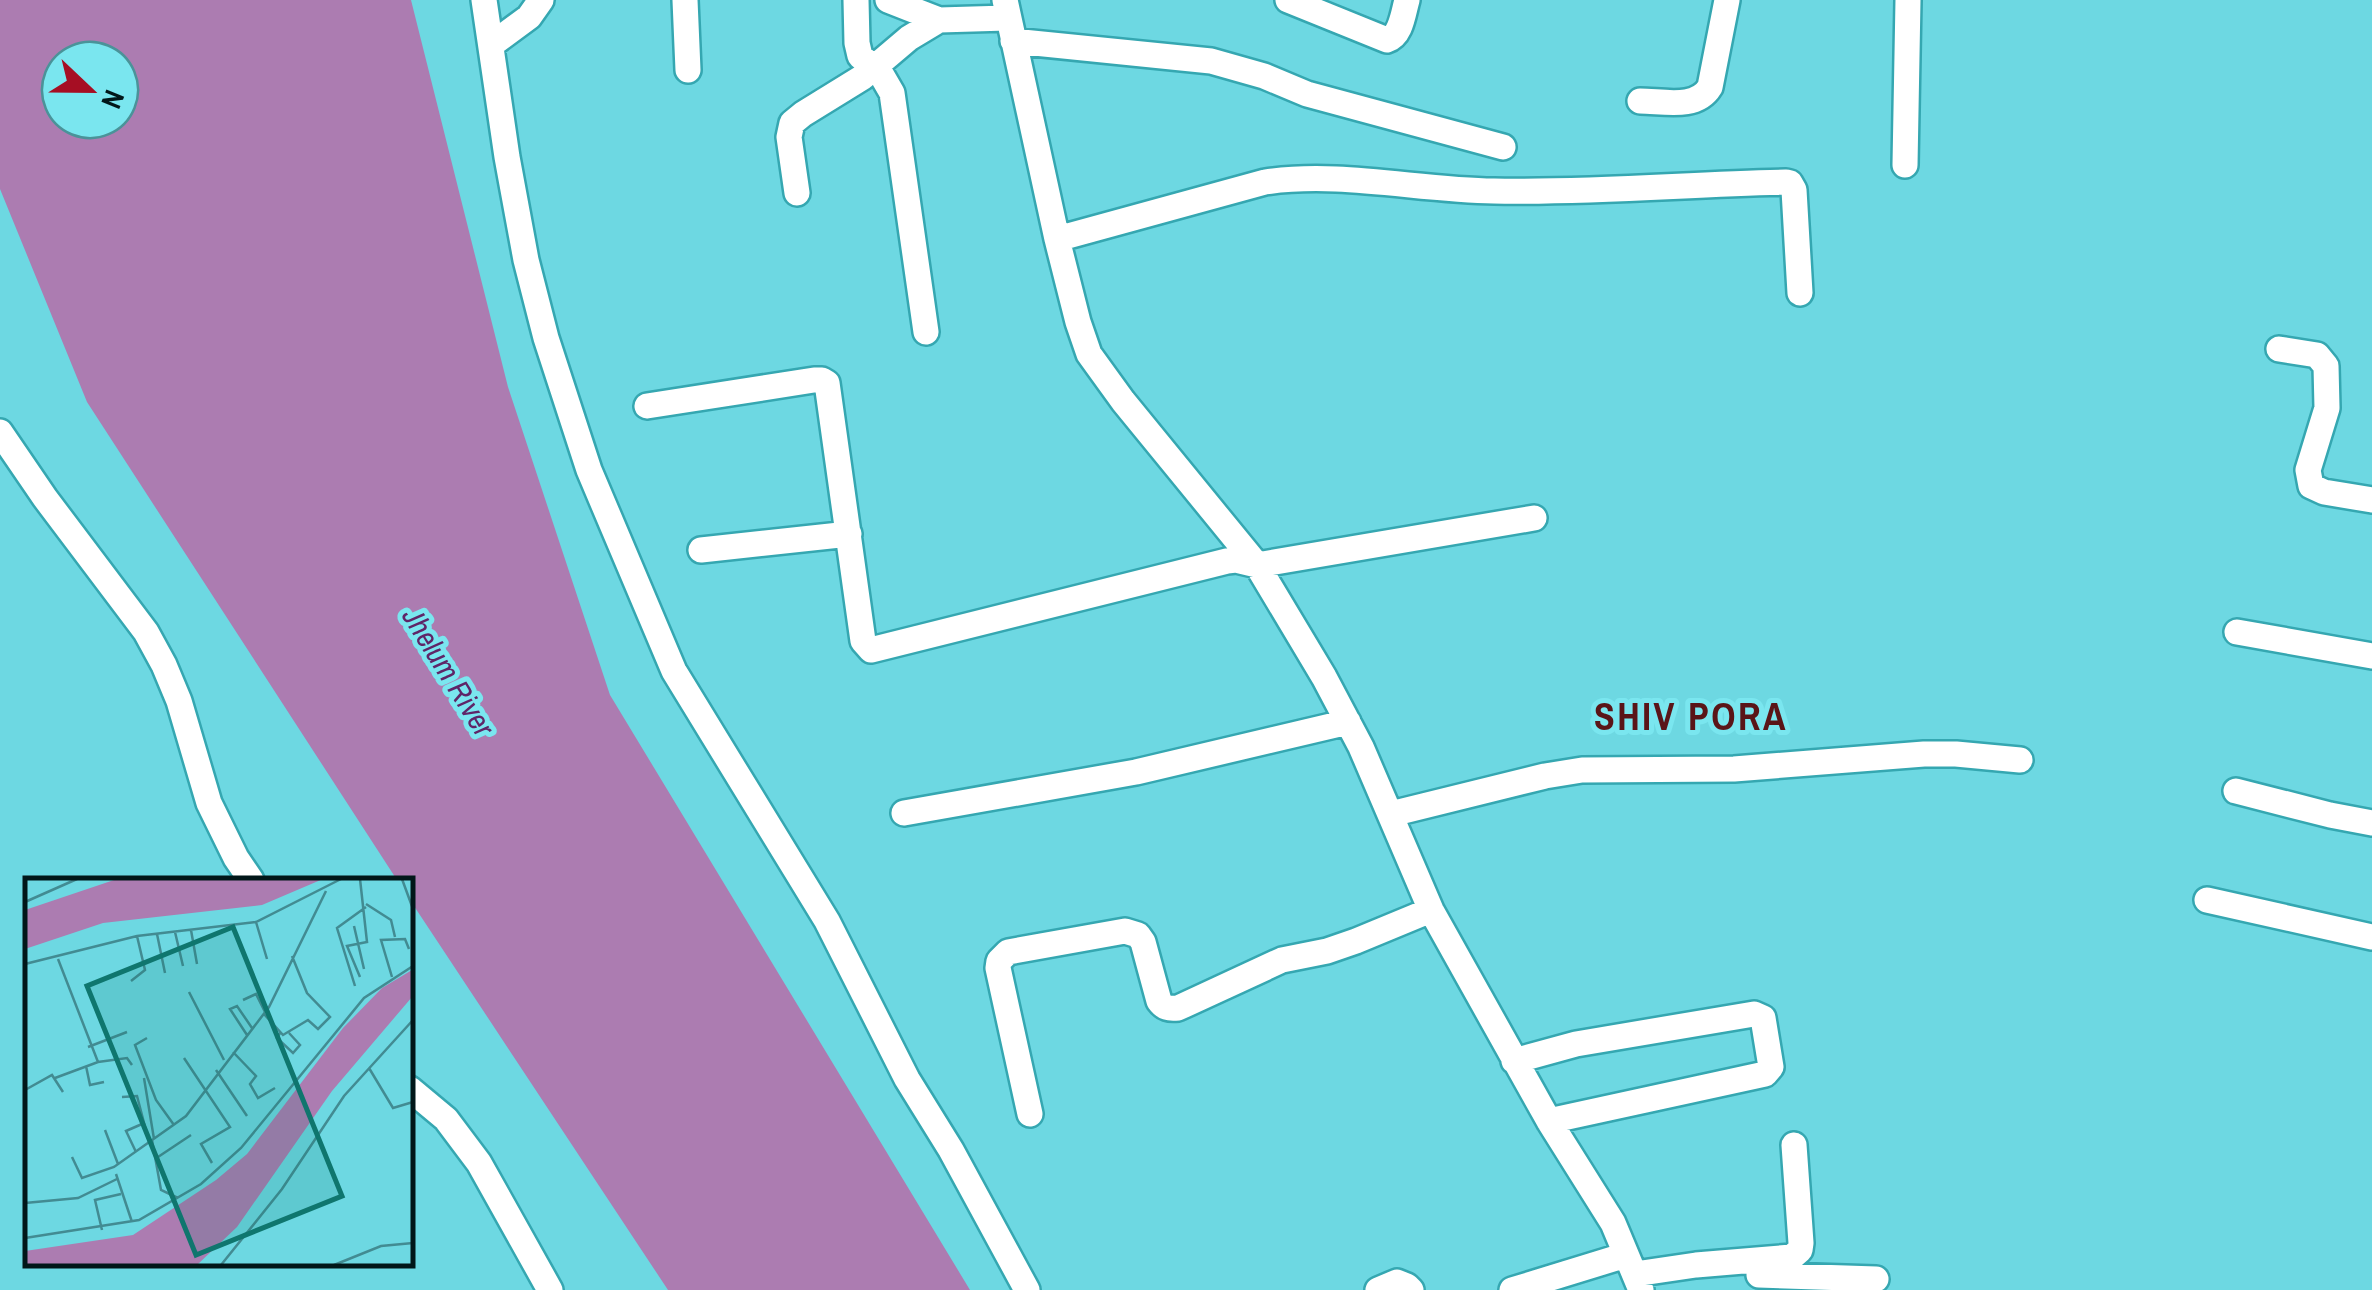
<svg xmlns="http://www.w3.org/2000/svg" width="2372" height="1290" font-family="'Archivo Narrow',sans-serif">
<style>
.water{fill:#ac7cb1;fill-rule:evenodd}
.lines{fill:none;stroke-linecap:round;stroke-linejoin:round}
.street-casing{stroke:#35a7b1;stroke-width:30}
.street{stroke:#fff;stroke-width:25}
.labels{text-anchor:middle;stroke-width:10;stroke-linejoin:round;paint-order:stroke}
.water-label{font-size:30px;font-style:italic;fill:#5f2567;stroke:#7ae6ef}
.district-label{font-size:38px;font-weight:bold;letter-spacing:2.5px;fill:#5a1518;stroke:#7ae6ef}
.inset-road{fill:none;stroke:#428b92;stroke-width:2.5}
.view{fill:#0f766e;fill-opacity:0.15;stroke:#0f766e;stroke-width:5}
.inset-edge{fill:none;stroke:#011719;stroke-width:5}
</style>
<rect width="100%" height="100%" fill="#6dd8e2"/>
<path class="water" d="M 0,0 L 411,0 L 508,387 L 610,695 L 970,1290 L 668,1290 L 410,900 L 410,880 L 397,880 L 87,402 L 0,189 ZM 60,60 L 120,60 L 120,120 L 60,120 Z"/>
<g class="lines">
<g class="street-casing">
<path id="street" d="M 484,0 L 507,157 L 526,260 L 546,338 L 589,470 L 674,671 L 827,921 L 907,1079 L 951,1150 L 1027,1290
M 685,0 L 688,70
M 856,0 L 857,43 L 860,56 L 881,74 L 892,93 L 926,332
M 888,0 L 939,20 L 1007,18
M 1005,0 L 1057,239 L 1078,322 L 1089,354 L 1123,401 L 1257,565 L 1324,677 L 1361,747 L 1431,910 L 1549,1121 L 1613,1223 L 1641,1290
M 1288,0 L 1387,40 C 1401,36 1403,14 1407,0
M 1013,41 L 1211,61 L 1264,76 L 1307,94 L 1503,147
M 491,45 L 529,17 L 541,0
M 1640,101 C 1663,101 1696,110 1710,87 L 1727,0
M 1905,165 L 1908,0
M 797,193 L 789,137 L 792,123 L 803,114 L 863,77 L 909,38 L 939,20
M 1057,239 L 1265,182 C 1340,171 1418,190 1494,191 C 1591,193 1689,184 1786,182 L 1790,183 L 1794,190 L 1800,293
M 2279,349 L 2317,355 L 2326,366 L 2327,408 L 2308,470 L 2311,486 L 2324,492 L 2372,500
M 647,406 L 814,380 L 822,380 L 827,383 L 863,641 L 871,650 L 1227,561 L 1236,560 L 1257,565 L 1534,518
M 0,432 L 45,498 L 146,632 L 164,665 L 179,701 L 209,803 L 236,858 L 251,880
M 701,550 L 849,534
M 2237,632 L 2372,656
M 2236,791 L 2330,815 L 2372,823
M 904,813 L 1136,772 L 1348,722
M 1391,814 L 1545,776 L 1582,770 L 1734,769 L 1924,754 L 1956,754 L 2020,760
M 2207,900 L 2372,937
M 1514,1061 L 1576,1044 L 1754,1014 L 1763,1018 L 1771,1067 L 1765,1074 L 1549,1121
M 410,1089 L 446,1119 L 479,1163 L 550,1290
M 1030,1114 L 998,968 L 999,961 L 1008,952 L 1125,931 L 1138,935 L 1143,942 L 1159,1001 C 1164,1008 1169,1009 1178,1008 L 1282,960 L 1327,951 L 1356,941 L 1431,910
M 1635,1274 L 1696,1265 L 1792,1257 L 1800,1250 L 1801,1243 L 1794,1145
M 1759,1275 L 1876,1279
M 1378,1290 L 1397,1282 L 1407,1286 L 1411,1290
M 1512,1290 L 1626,1255"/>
</g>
<use href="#street" class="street"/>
</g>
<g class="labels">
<g class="water-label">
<text transform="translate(448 672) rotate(58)" y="10">Jhelum River</text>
</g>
<g class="district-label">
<text x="1691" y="730">SHIV PORA</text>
</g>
</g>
<g transform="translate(25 878)">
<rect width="388" height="388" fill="#6dd8e2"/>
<path d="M 92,1 L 298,1 L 237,27 L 78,45 L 0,71 L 0,32 ZM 387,92 L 387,119 L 307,213 L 212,349 L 172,387 L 0,387 L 0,373 L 108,357 L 191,302 L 222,276 L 318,150 L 357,110 Z" fill="#ac7cb1"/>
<path class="inset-road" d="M 335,1 L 342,64 L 322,68 L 335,99M 377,1 L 388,31M 0,24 L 52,1M 341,26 L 366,42 L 370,59M 231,44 L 242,81M 329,48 L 339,91M 166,52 L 172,86M 150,54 L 158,88M 132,56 L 140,95M 33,81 L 73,184M 0,86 L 112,58 L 231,44 L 316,1M 367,99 L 356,62 L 380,61 L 384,71M 106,103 L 120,92 L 112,58M 330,108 L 312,50 L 341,29M 164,114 L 199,182M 218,122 L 231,116 L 240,134M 239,136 L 258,157 L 283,142 L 293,151 L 305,139 L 282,115 L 267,78M 255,155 L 252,160 L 268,175 L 275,167 L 264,155M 222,157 L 205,131 L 212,128 L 227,150M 122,160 L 110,167 L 131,222 L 149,247M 63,169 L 102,154M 208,174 L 231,198 L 225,206 L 233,220 L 250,210M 159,180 L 205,249 L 176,266 L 187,285M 61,188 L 65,207 L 79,204M 344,190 L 368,230 L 388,224M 191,192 L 222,238M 30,200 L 73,184 L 102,180 L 107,187M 119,200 L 129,261M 0,212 L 27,197 L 38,214M 97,219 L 112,218 L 124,264M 80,252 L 93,286M 127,262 L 136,312 L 153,320M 111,274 L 101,253 L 117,246M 47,279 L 57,300 L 89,289 L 161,238 L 244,129 L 301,13M 130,281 L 166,257M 91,296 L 107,344M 0,325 L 53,320 L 92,301M 77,352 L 70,322 L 96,316M 0,360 L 114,342 L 176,306 L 216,270 L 339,120 L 388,88M 196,387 L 257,311 L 319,218 L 388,142M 309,387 L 356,368 L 388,365"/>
<path class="view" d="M 208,49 L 317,318 L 171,377 L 62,108 Z"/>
<rect width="388" height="388" class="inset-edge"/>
</g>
<g transform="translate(90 90) rotate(112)"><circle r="48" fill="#7ae6ef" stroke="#4a9399" stroke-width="2.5"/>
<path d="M0-8L18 38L0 25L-18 38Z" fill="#a60e23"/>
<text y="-15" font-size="28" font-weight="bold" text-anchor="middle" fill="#011719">N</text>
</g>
</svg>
